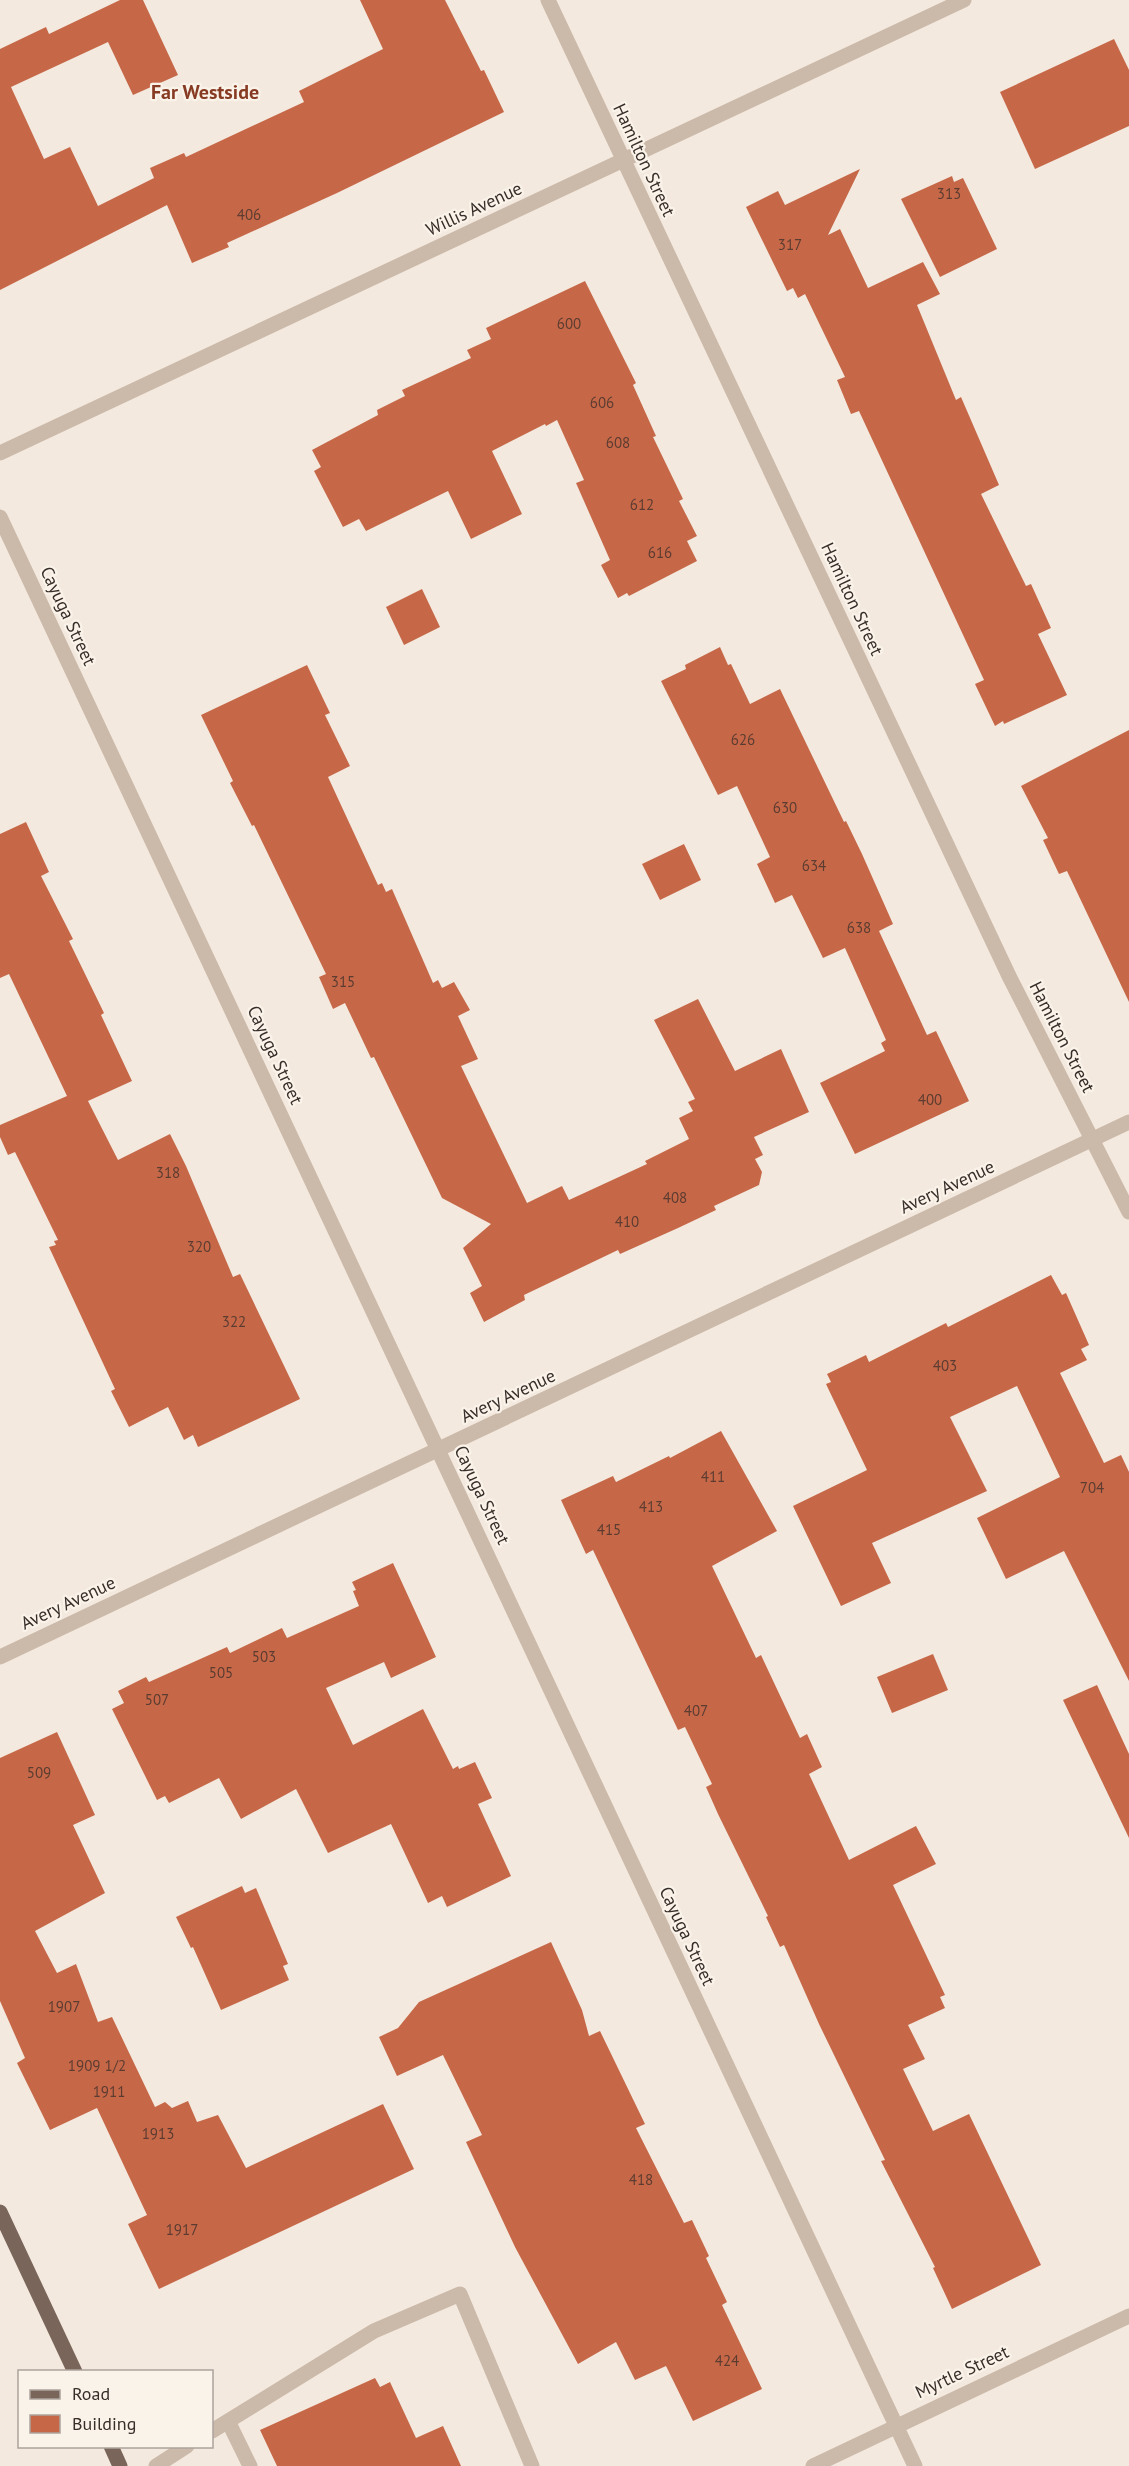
<svg xmlns="http://www.w3.org/2000/svg" width="1129" height="2466" font-family="'PT Sans',sans-serif">
<style>
.building{fill:#c66848}
.lines{fill:none;stroke-linecap:round;stroke-linejoin:round}
.service{stroke:#cbb9a9;stroke-width:15}
.minor{stroke:#cbb9a9;stroke-width:15}
.tertiary{stroke:#cbb9a9;stroke-width:15}
.primary{stroke:#7a655a;stroke-width:15}
.labels{text-anchor:middle;stroke-width:4.5;stroke-linejoin:round;paint-order:stroke}
.number-label{font-size:15px;fill:#5c3c31}
.street-label{font-size:18px;fill:#382e29;stroke:#faf3ea}
.neighbourhood-label{font-size:20px;font-weight:bold;fill:#873b22;stroke:#faf3ea}
</style>
<rect width="100%" height="100%" fill="#f3e9de"/>
<path class="building" d="M 120,0 L 143,0 L 178,75 L 133,95 L 108,42 L 11,87 L 44,159 L 70,147 L 98,206 L 154,178 L 150,168 L 184,153 L 186,157 L 304,102 L 299,91 L 383,49 L 360,0 L 445,0 L 481,71 L 484,70 L 504,112 L 337,193 L 227,243 L 229,247 L 192,263 L 167,205 L 0,290 L 0,49 L 46,27 L 49,34 Z
M 1114,39 L 1129,70 L 1129,126 L 1035,169 L 1000,92 Z
M 860,169 L 828,235 L 840,229 L 868,288 L 923,262 L 940,294 L 917,305 L 956,400 L 961,397 L 999,485 L 981,494 L 1026,586 L 1031,584 L 1051,628 L 1038,634 L 1067,695 L 1004,724 L 1003,721 L 995,726 L 975,684 L 984,680 L 859,411 L 851,414 L 837,380 L 845,377 L 805,294 L 798,298 L 793,288 L 787,291 L 746,207 L 778,191 L 785,205 Z
M 952,176 L 954,182 L 963,178 L 997,249 L 940,277 L 901,199 Z
M 585,281 L 636,383 L 633,385 L 656,436 L 653,437 L 683,499 L 679,501 L 697,536 L 687,541 L 697,561 L 629,596 L 627,593 L 618,598 L 601,565 L 610,560 L 576,483 L 584,480 L 557,420 L 546,426 L 545,424 L 492,451 L 522,514 L 471,539 L 448,491 L 366,531 L 359,519 L 343,527 L 314,471 L 321,467 L 312,450 L 378,415 L 377,410 L 405,396 L 402,390 L 471,358 L 467,350 L 491,339 L 486,328 Z
M 422,589 L 440,627 L 404,645 L 386,607 Z
M 720,647 L 728,665 L 731,664 L 750,704 L 780,689 L 844,822 L 846,821 L 862,854 L 893,924 L 879,931 L 927,1035 L 936,1031 L 969,1101 L 855,1154 L 820,1083 L 885,1051 L 881,1043 L 886,1040 L 845,948 L 823,958 L 792,895 L 775,903 L 757,864 L 770,857 L 737,786 L 718,795 L 661,681 L 686,669 L 685,665 Z
M 307,665 L 330,713 L 325,715 L 350,766 L 328,777 L 378,885 L 382,883 L 386,892 L 392,889 L 433,983 L 438,980 L 442,988 L 454,982 L 470,1010 L 458,1016 L 478,1059 L 461,1066 L 527,1203 L 562,1186 L 569,1200 L 647,1164 L 645,1161 L 689,1139 L 679,1118 L 693,1111 L 688,1102 L 695,1099 L 654,1020 L 698,999 L 735,1071 L 781,1049 L 809,1112 L 754,1137 L 763,1155 L 755,1159 L 762,1172 L 759,1185 L 714,1206 L 716,1210 L 678,1228 L 620,1254 L 618,1250 L 524,1295 L 525,1300 L 484,1322 L 470,1293 L 482,1286 L 463,1248 L 491,1224 L 442,1198 L 374,1057 L 371,1058 L 345,1003 L 333,1009 L 319,977 L 326,974 L 254,825 L 252,826 L 230,783 L 233,781 L 201,715 Z
M 1129,730 L 1129,1002 L 1067,871 L 1059,874 L 1043,840 L 1048,838 L 1021,786 Z
M 26,822 L 49,872 L 41,876 L 73,939 L 69,941 L 104,1013 L 101,1015 L 132,1081 L 88,1101 L 118,1160 L 170,1134 L 186,1166 L 233,1277 L 240,1274 L 300,1399 L 198,1447 L 193,1435 L 184,1440 L 168,1407 L 129,1427 L 111,1391 L 115,1389 L 49,1247 L 56,1245 L 54,1241 L 58,1240 L 15,1152 L 8,1155 L 0,1137 L 0,1125 L 67,1096 L 9,974 L 0,978 L 0,834 Z
M 684,844 L 701,880 L 660,900 L 642,864 Z
M 1051,1275 L 1062,1295 L 1066,1293 L 1089,1345 L 1081,1349 L 1087,1360 L 1060,1373 L 1104,1463 L 1121,1455 L 1129,1472 L 1129,1681 L 1064,1551 L 1006,1579 L 977,1518 L 1060,1477 L 1017,1386 L 950,1417 L 987,1491 L 872,1543 L 891,1583 L 841,1606 L 793,1506 L 867,1470 L 826,1384 L 831,1382 L 827,1374 L 866,1355 L 869,1362 L 946,1323 L 948,1327 Z
M 721,1431 L 777,1531 L 712,1566 L 756,1658 L 761,1655 L 800,1738 L 807,1734 L 822,1767 L 809,1774 L 849,1860 L 916,1826 L 936,1864 L 893,1885 L 945,1995 L 940,1997 L 945,2008 L 908,2025 L 925,2059 L 903,2069 L 933,2131 L 969,2114 L 1041,2265 L 952,2309 L 933,2268 L 935,2267 L 881,2161 L 885,2160 L 819,2024 L 784,1945 L 780,1947 L 766,1917 L 768,1916 L 718,1814 L 706,1787 L 712,1784 L 685,1727 L 678,1730 L 593,1550 L 586,1554 L 561,1500 L 613,1476 L 616,1482 L 669,1456 L 670,1458 Z
M 393,1563 L 436,1657 L 391,1678 L 384,1662 L 326,1688 L 353,1745 L 423,1709 L 453,1769 L 458,1766 L 459,1769 L 475,1762 L 492,1798 L 478,1804 L 511,1876 L 447,1907 L 442,1896 L 428,1903 L 391,1824 L 328,1853 L 296,1789 L 241,1819 L 219,1778 L 169,1803 L 165,1796 L 157,1800 L 112,1709 L 124,1703 L 118,1691 L 146,1677 L 149,1682 L 227,1647 L 230,1653 L 282,1628 L 287,1638 L 359,1606 L 353,1591 L 356,1590 L 352,1582 Z
M 933,1654 L 948,1690 L 892,1713 L 877,1677 Z
M 1097,1685 L 1129,1754 L 1129,1838 L 1063,1700 Z
M 57,1732 L 95,1815 L 73,1825 L 105,1893 L 35,1931 L 57,1973 L 76,1964 L 98,2022 L 112,2017 L 155,2107 L 165,2102 L 172,2108 L 188,2101 L 197,2122 L 218,2115 L 246,2168 L 383,2104 L 414,2169 L 159,2289 L 128,2224 L 147,2215 L 97,2108 L 50,2130 L 17,2063 L 25,2058 L 0,2001 L 0,1758 Z
M 242,1886 L 245,1893 L 256,1888 L 288,1964 L 283,1966 L 289,1980 L 221,2010 L 193,1947 L 191,1948 L 176,1917 Z
M 551,1942 L 582,2010 L 589,2036 L 600,2031 L 645,2124 L 636,2128 L 684,2223 L 692,2220 L 709,2256 L 706,2258 L 727,2302 L 722,2305 L 762,2389 L 693,2421 L 666,2366 L 635,2380 L 616,2342 L 578,2364 L 515,2247 L 466,2142 L 482,2135 L 443,2055 L 397,2076 L 379,2037 L 398,2028 L 419,2002 Z
M 375,2378 L 380,2387 L 390,2382 L 416,2438 L 443,2426 L 461,2466 L 277,2466 L 260,2430 Z"/>
<g class="lines">
<path class="service" d="M 228,2421 L 250,2466
M 212,2431 L 374,2331 L 460,2294 L 532,2466
M 156,2466 L 187,2446"/>
<path class="minor" d="M 548,0 L 1009,976 L 1129,1212
M 0,453 L 964,0
M 0,517 L 915,2466
M 813,2466 L 1129,2316"/>
<path class="tertiary" d="M 0,1657 L 1129,1122"/>
<path class="primary" d="M 0,2212 L 75,2372
M 111,2446 L 120,2466"/>
</g>
<g class="labels">
<g class="number-label">
<text x="949" y="199">313</text>
<text x="249" y="220">406</text>
<text x="790" y="250">317</text>
<text x="569" y="329">600</text>
<text x="602" y="408">606</text>
<text x="618" y="448">608</text>
<text x="642" y="510">612</text>
<text x="660" y="558">616</text>
<text x="743" y="745">626</text>
<text x="785" y="813">630</text>
<text x="814" y="871">634</text>
<text x="859" y="933">638</text>
<text x="343" y="987">315</text>
<text x="930" y="1105">400</text>
<text x="168" y="1178">318</text>
<text x="675" y="1203">408</text>
<text x="627" y="1227">410</text>
<text x="199" y="1252">320</text>
<text x="234" y="1327">322</text>
<text x="945" y="1371">403</text>
<text x="713" y="1482">411</text>
<text x="1092" y="1493">704</text>
<text x="651" y="1512">413</text>
<text x="609" y="1535">415</text>
<text x="264" y="1662">503</text>
<text x="221" y="1678">505</text>
<text x="157" y="1705">507</text>
<text x="696" y="1716">407</text>
<text x="39" y="1778">509</text>
<text x="64" y="2012">1907</text>
<text x="97" y="2071">1909 1/2</text>
<text x="109" y="2097">1911</text>
<text x="158" y="2139">1913</text>
<text x="641" y="2185">418</text>
<text x="182" y="2235">1917</text>
<text x="727" y="2366">424</text>
</g>
<g class="street-label">
<text transform="translate(644 160) rotate(65)" y="6">Hamilton Street</text>
<text transform="translate(474 209) rotate(-25)" y="6">Willis Avenue</text>
<text transform="translate(852 599) rotate(65)" y="6">Hamilton Street</text>
<text transform="translate(68 616) rotate(65)" y="6">Cayuga Street</text>
<text transform="translate(1062 1037) rotate(63)" y="6">Hamilton Street</text>
<text transform="translate(275 1055) rotate(65)" y="6">Cayuga Street</text>
<text transform="translate(947 1187) rotate(-25)" y="6">Avery Avenue</text>
<text transform="translate(508 1396) rotate(-25)" y="6">Avery Avenue</text>
<text transform="translate(482 1495) rotate(65)" y="6">Cayuga Street</text>
<text transform="translate(68 1603) rotate(-25)" y="6">Avery Avenue</text>
<text transform="translate(687 1936) rotate(65)" y="6">Cayuga Street</text>
<text transform="translate(962 2372) rotate(-25)" y="6">Myrtle Street</text>
</g>
<g class="neighbourhood-label">
<text x="205" y="99">Far Westside</text>
</g>
</g>
<rect x="18" y="2370" width="195" height="78" fill="#faf3ea" stroke="#aca49d" stroke-width="1.5"/>
<rect x="30" y="2390" width="30" height="9" fill="#7a655a" stroke="#aca49d" stroke-width="1.5"/>
<text x="72" y="2400" font-size="18" fill="#382e29">Road</text>
<rect x="30" y="2415" width="30" height="18" fill="#c66848" stroke="#aca49d" stroke-width="1.5"/>
<text x="72" y="2430" font-size="18" fill="#382e29">Building</text>
</svg>
